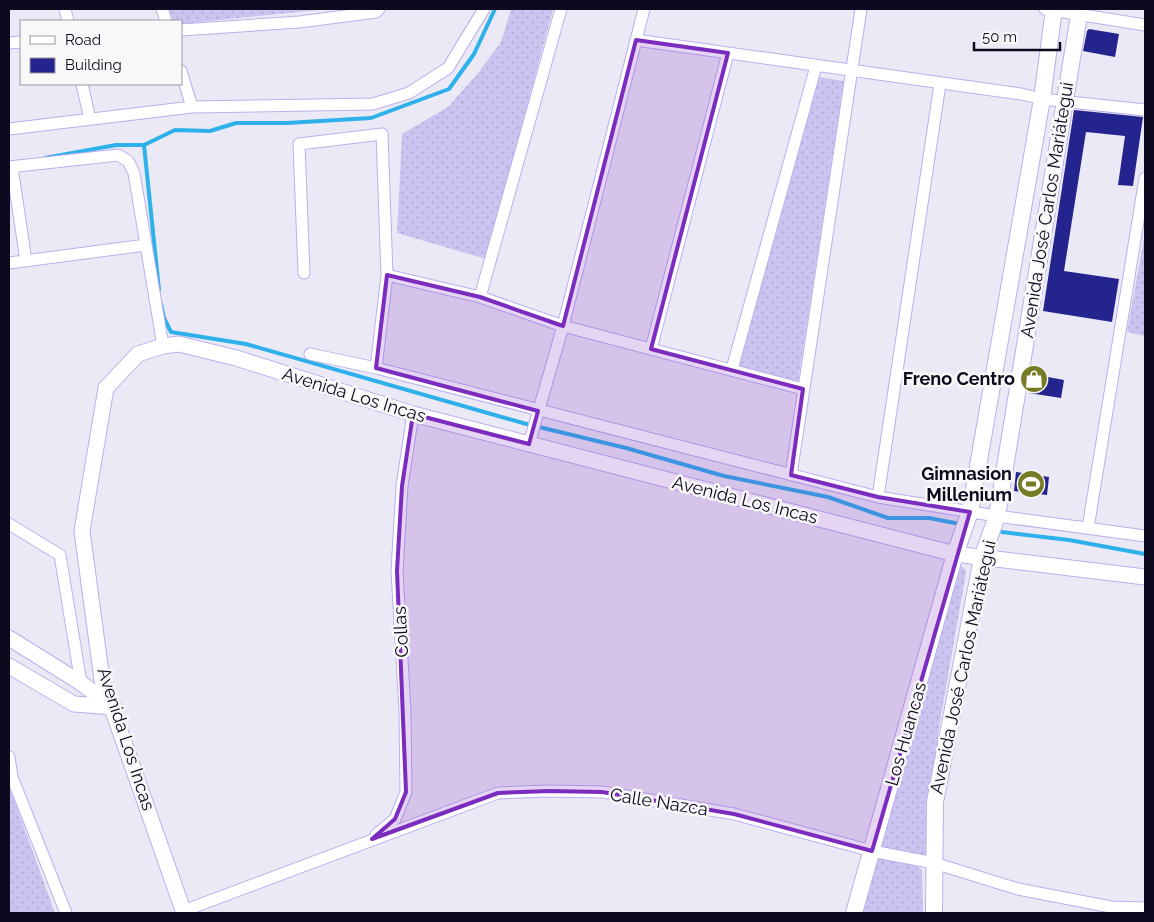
<svg xmlns="http://www.w3.org/2000/svg" width="1154" height="922" font-family="Raleway,sans-serif">
<style>
.grass{fill:url(#grass-dots)}
.lines{fill:none;stroke-linecap:round;stroke-linejoin:round}
.stream{stroke:#2eb0ea;stroke-width:4}
.building{fill:#24248f}
.minor-casing{stroke:#bbafee;stroke-width:13}
.tertiary-casing{stroke:#bbafee;stroke-width:17}
.secondary-casing{stroke:#bbafee;stroke-width:18}
.minor{stroke:#fff;stroke-width:11}
.tertiary{stroke:#fff;stroke-width:15}
.secondary{stroke:#fff;stroke-width:16}
.marked{fill:#7b2cbf;fill-opacity:0.2;stroke:#7b2cbf;stroke-width:4;stroke-linejoin:round}
.labels{text-anchor:middle;stroke-width:5;stroke-linejoin:round;paint-order:stroke}
.street-label{font-size:18px;fill:#0f091f;stroke:#f8f8f8}
.poi-label{font-size:18px;font-weight:bold;fill:#0f091f;stroke:#f8f8f8;text-anchor:end}
</style>
<defs>
<pattern id="grass-dots" width="8" height="8" patternUnits="userSpaceOnUse" patternTransform="scale(1.25)"><rect width="8" height="8" fill="#ccc4f0"/><path d="M2 2h.1M6 6h.1" fill="none" stroke="#aea7cd" stroke-width="1.8" stroke-linecap="round"/></pattern>
</defs>
<rect width="100%" height="100%" fill="#ebe9f6"/>
<path class="grass" d="M 166,9 L 328,9 L 181,24 L 181,21 L 171,21 Z
M 511,9 L 553,9 L 486,259 L 397,233 L 402,134 L 448,107 L 478,73 L 501,42 Z
M 819,77 L 844,81 L 798,382 L 737,366 Z
M 1145,233 L 1145,336 L 1127,332 Z
M 960,565 L 965,569 L 966,573 L 939,727 L 926,858 L 870,843 L 957,567 Z
M 9,786 L 55,913 L 9,913 Z
M 885,857 L 913,864 L 922,870 L 923,913 L 859,913 L 874,859 Z"/>
<g class="lines">
<path class="stream" d="M 144,145 L 159,290
M 45,158 L 116,145 L 144,145 L 175,130 L 210,131 L 236,123 L 287,123 L 371,118 L 449,89 L 474,54 L 495,9
M 161,304 L 164,318 L 171,332 L 246,344 L 530,425
M 539,427 L 626,448 L 724,476 L 828,497 L 888,518 L 929,518 L 960,524
M 1002,532 L 1069,540 L 1145,554"/>
</g>
<path class="building" d="M 1089,29 L 1119,34 L 1115,57 L 1083,51 L 1087,31 Z
M 1074,110 L 1143,117 L 1133,186 L 1118,185 L 1125,136 L 1086,132 L 1064,271 L 1119,279 L 1112,322 L 1043,311 Z
M 1032,374 L 1064,380 L 1061,398 L 1029,393 Z
M 1016,472 L 1049,477 L 1047,495 L 1014,491 Z"/>
<g class="lines">
<g class="minor-casing">
<path id="minor" d="M 65,9 L 68,21
M 162,9 L 166,21
M 1045,9 L 1145,25
M 181,30 L 299,22 L 376,12 L 379,9
M 636,40 L 1021,94 L 1042,99 L 1145,110
M 9,43 L 21,42
M 181,71 L 192,107
M 82,84 L 90,119
M 9,129 L 192,107 L 373,104 L 409,93 L 448,68 L 484,9
M 9,167 L 118,155 L 128,161 L 134,173 L 163,346
M 12,167 L 26,261
M 9,263 L 146,245
M 304,273 L 299,144 L 382,134 L 387,275 L 376,368
M 387,275 L 480,297 L 563,326 L 803,389
M 480,297 L 561,9
M 651,349 L 728,53
M 310,354 L 376,368 L 878,497 L 997,516 L 1145,536
M 732,369 L 816,66
M 529,444 L 563,326 L 644,9
M 791,475 L 861,9
M 878,497 L 940,84
M 9,524 L 60,555 L 81,683
M 1088,528 L 1145,178
M 9,757 L 12,777 L 66,913
M 376,835 L 395,819 L 406,792 L 405,712 L 397,571 L 402,486 L 413,414
M 183,911 L 498,793 L 549,791 L 602,792 L 734,814 L 872,851 L 934,863 L 1018,889 L 1111,907 L 1145,908"/>
</g>
<g class="tertiary-casing">
<path id="tertiary" d="M 9,638 L 81,683 L 113,707
M 9,666 L 74,704 L 114,707
M 184,913 L 102,680 L 82,531 L 106,388 L 138,354 L 163,346 L 179,344 L 236,358 L 413,414 L 955,554 L 1145,577"/>
</g>
<g class="secondary-casing">
<path id="secondary" d="M 854,913 L 955,554 L 970,512 L 1042,99 L 1054,9
M 934,913 L 935,802 L 982,558 L 997,516 L 1080,9"/>
</g>
<use href="#minor" class="minor"/>
<use href="#tertiary" class="tertiary"/>
<use href="#secondary" class="secondary"/>
</g>
<path class="marked" d="M 636,40 L 728,53 L 651,349 L 803,389 L 791,475 L 878,497 L 970,512 L 872,851 L 734,814 L 602,792 L 549,791 L 498,793 L 372,839 L 395,819 L 406,792 L 397,571 L 402,486 L 413,414 L 529,444 L 538,411 L 376,368 L 387,275 L 480,297 L 563,326 Z"/>
<defs>
<g id="shop-disc" transform="scale(1.4375)"><circle r="9.5" fill="#767c26" stroke="#f8f8f8"/><path d="M-5-2.5h2.3a2.7 3.5 0 0 1 5.4 0H5L5.5 6h-11ZM-1.5-2.5h3a1.5 2.3 0 0 0-3 0Z" fill="#fff"/></g>
<g id="stadium-disc" transform="scale(1.4375)"><circle r="9.5" fill="#767c26" stroke="#f8f8f8"/><path d="M0-5a6.5 5 0 1 0 0 10a6.5 5 0 1 0 0-10ZM-3.5-1.8h7v3.6h-7Z" fill="#fff"/></g>
</defs>
<g fill-rule="evenodd">
<use href="#shop-disc" x="1034" y="379"/>
<use href="#stadium-disc" x="1031" y="484"/>
</g>
<g class="labels">
<g class="street-label">
<text transform="translate(1047 210) rotate(-81)" y="6">Avenida José Carlos Mariátegui</text>
<text transform="translate(354 395) rotate(17)" y="6">Avenida Los Incas</text>
<text transform="translate(745 500) rotate(14)" y="6">Avenida Los Incas</text>
<text transform="translate(401 632) rotate(-93)" y="6">Collas</text>
<text transform="translate(963 667) rotate(-78)" y="6">Avenida José Carlos Mariátegui</text>
<text transform="translate(906 734) rotate(-74)" y="6">Los Huancas</text>
<text transform="translate(126 739) rotate(72)" y="6">Avenida Los Incas</text>
<text transform="translate(659 802) rotate(9)" y="6">Calle Nazca</text>
</g>
<g class="poi-label">
<text x="1015" y="385">Freno Centro</text>
<text x="1012" y="480">Gimnasion<tspan x="1012" dy="21">Millenium</tspan></text>
</g>
</g>
<rect width="1154" height="922" fill="none" stroke="#0f091f" stroke-width="20"/>
<rect x="20" y="20" width="162" height="65" fill="#f8f8f8" stroke="#9b98a1"/>
<rect x="30" y="36" width="25" height="8" fill="#ffffff" stroke="#9b98a1"/>
<text x="65" y="45" font-size="15" fill="#0f091f">Road</text>
<rect x="30" y="58" width="25" height="15" fill="#24248f" stroke="#9b98a1"/>
<text x="65" y="70" font-size="15" fill="#0f091f">Building</text>
<path d="M974 42v8h86v-8" fill="none" stroke="#0f091f" stroke-width="2.5"/>
<text x="982" y="42" font-size="15" fill="#0f091f" stroke="#f8f8f8" stroke-width="4" paint-order="stroke">50 m</text>
</svg>
